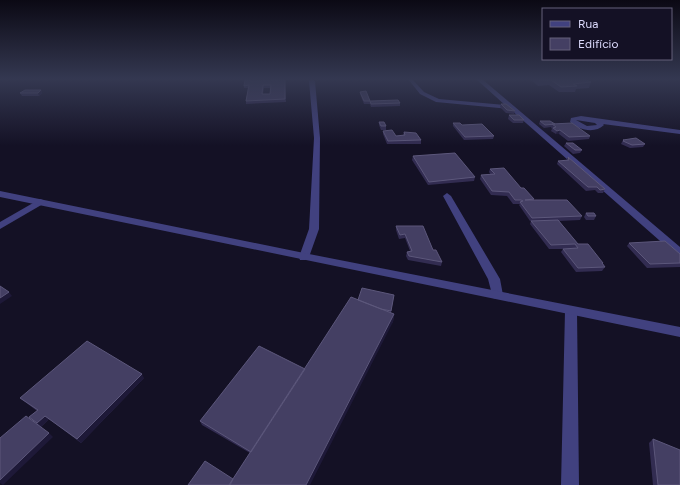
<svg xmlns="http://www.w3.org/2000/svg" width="680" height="485" font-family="Figtree,sans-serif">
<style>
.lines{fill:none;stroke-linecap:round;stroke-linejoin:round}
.service{fill:#41417f;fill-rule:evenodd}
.minor{fill:#41417f;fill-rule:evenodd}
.wall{fill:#322c51;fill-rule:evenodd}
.shaded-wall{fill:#1e1938}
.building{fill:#443f63;stroke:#5c577b;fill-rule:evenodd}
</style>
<rect width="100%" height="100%" fill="#141125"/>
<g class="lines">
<path class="service" d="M 312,79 L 315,81 L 320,138 L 319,229 L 309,257 L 308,260 L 300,260 L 299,257 L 309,229 L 314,138 L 309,81 Z
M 581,116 L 680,130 L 680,134 L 603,124 L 604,125 C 595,134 578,130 570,122 L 571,118 ZM 576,120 L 595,123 L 597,125 L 587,126 Z
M 447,193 L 451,196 L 500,279 L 503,295 L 501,298 L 497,299 L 493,298 L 488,279 L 443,196 Z
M 40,199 L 43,200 L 44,202 L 43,204 L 0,229 L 0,222 Z
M 571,306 L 575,308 L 577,311 L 579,485 L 561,485 L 565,311 L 567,308 Z"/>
<path class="minor" d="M 408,79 L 412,79 L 424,92 L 439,99 L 505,105 L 476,79 L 482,79 L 680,247 L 680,256 L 676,255 L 510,109 L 436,102 L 420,94 Z
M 0,191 L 304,253 L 680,327 L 680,337 L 0,197 Z"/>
</g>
<path class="wall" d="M 531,79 L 584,79 L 591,82 L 589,88 L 576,89 L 575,92 L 559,92 L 549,85 L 538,86 L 531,80 Z
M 285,80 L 286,102 L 246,104 L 246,101 L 248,88 L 244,88 L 244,86 L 250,81 ZM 264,88 L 270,88 L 270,94 L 263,94 Z
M 41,90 L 42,93 L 39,96 L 22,96 L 20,93 Z
M 360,92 L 370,101 L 400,103 L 400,106 L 371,107 L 370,104 L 364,104 L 360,94 Z
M 501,104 L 515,111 L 514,114 L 506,113 L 500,107 Z
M 509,115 L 524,120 L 523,123 L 513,123 L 508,119 Z
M 540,121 L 554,124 L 590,136 L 589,139 L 568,141 L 559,134 L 556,134 L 551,131 L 552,129 L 551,127 L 544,128 L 539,124 Z
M 379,122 L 386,126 L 386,130 L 381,130 L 379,125 Z
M 453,123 L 494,136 L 493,139 L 464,140 L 453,126 Z
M 383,131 L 396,136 L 403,135 L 404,132 L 421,140 L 421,144 L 387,144 L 383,134 Z
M 623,140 L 645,144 L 643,147 L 630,148 L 621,144 Z
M 566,143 L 582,150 L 580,153 L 573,154 L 564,146 Z
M 413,156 L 475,177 L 474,181 L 428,185 L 412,160 Z
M 568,157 L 605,189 L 603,193 L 598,193 L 595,190 L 586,191 L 557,164 L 558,161 L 566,161 Z
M 490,169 L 521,188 L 534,199 L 534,200 L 582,216 L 580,220 L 559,221 L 578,244 L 603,263 L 603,264 L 605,267 L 602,271 L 576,272 L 561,252 L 563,249 L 549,249 L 530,224 L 531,221 L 530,221 L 519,205 L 520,204 L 513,204 L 507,196 L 491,195 L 480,179 L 481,175 L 491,175 L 489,172 Z
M 586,213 L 596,216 L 594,220 L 586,220 L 584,217 Z
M 396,226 L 433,250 L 442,262 L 441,266 L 408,260 L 406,256 L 407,252 L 410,251 L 405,238 L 399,239 L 396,230 Z
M 629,243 L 680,254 L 680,267 L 647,268 L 627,246 Z
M 394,295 L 391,313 L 394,314 L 393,322 L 233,479 L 250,453 L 202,425 L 200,421 L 305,369 L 358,300 Z
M 144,378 L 81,443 L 49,419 L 41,427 L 33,421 L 29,417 L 37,411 L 20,398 Z
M 653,439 L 680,485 L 653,485 L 649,443 Z"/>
<path class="shaded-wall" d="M 41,90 L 42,93 L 39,96 L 38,93 Z
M 560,130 L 559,134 L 556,134 L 557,131 Z
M 9,292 L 12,296 L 0,304 L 0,298 Z
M 394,314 L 393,322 L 310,485 L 306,485 Z
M 142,374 L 144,378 L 81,443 L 77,439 Z
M 45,416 L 49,419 L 41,427 L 37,423 Z
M 49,433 L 53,437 L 3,485 L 0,483 L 0,480 Z"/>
<path class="building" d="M 537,79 L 584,79 L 591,82 L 573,84 L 577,86 L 561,87 L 551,80 L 540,80 Z
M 245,80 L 251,80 L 250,81 L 285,80 L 285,99 L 246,101 L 249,85 L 244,86 ZM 263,85 L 271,85 L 270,94 L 262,94 Z
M 25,90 L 41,90 L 38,93 L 20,93 Z
M 366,91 L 370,101 L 364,101 L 360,92 Z
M 398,100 L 400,103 L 371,104 L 370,101 Z
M 501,104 L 506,104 L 515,111 L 507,110 Z
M 509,115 L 519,115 L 524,120 L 514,120 Z
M 540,121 L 550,121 L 555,124 L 545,125 Z
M 379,122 L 384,122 L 386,126 L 381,126 Z
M 453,123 L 460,123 L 462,125 L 482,124 L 494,136 L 465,137 Z
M 572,123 L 590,136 L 569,137 L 560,130 L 557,131 L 553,128 L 556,127 L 552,124 Z
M 392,130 L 396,136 L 405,135 L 404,132 L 416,133 L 421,140 L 388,141 L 383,131 Z
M 636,138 L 645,144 L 632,145 L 623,141 L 624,140 L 623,140 Z
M 566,143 L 573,143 L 582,150 L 575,150 Z
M 455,153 L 475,177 L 429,182 L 413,156 Z
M 568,157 L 605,189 L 600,190 L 597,187 L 588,187 L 558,161 L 569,160 Z
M 504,168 L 521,188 L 524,188 L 534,199 L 525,200 L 567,200 L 582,216 L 532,218 L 520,202 L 523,201 L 521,200 L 515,200 L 509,192 L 492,191 L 481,175 L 495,174 L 490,169 Z
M 586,213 L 594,213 L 596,216 L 588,216 Z
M 558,220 L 578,244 L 588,244 L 603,263 L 602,263 L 605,267 L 578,268 L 563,249 L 578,248 L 575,244 L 551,245 L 531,221 Z
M 396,226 L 423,226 L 433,250 L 436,250 L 442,262 L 409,256 L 407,252 L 412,251 L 405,234 L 400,235 Z
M 665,241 L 680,254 L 680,263 L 650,264 L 629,243 Z
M 0,286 L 9,292 L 0,298 Z
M 362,288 L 394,295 L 391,311 L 381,309 L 358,300 Z
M 351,297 L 394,314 L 306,485 L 229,485 Z
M 87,341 L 142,374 L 77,439 L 45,416 L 37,423 L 29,417 L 38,410 L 20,398 Z
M 259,346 L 305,369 L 251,452 L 200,421 Z
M 26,416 L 49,433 L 0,480 L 0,438 Z
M 653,439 L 680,450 L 680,485 L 658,485 Z
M 205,461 L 233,479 L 230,485 L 188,485 Z"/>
<linearGradient id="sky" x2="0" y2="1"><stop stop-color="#0b0914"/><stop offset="0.54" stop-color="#343851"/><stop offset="1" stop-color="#343851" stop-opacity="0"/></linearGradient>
<rect width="680" height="146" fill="url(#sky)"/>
<rect x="542" y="8" width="130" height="52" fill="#141125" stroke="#64617b"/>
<rect x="550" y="21" width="20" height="6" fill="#41417f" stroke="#64617b"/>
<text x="578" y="28" font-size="12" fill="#dbd9fb">Rua</text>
<rect x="550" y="38" width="20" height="12" fill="#443f63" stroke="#64617b"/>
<text x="578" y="48" font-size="12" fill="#dbd9fb">Edifício</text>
</svg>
